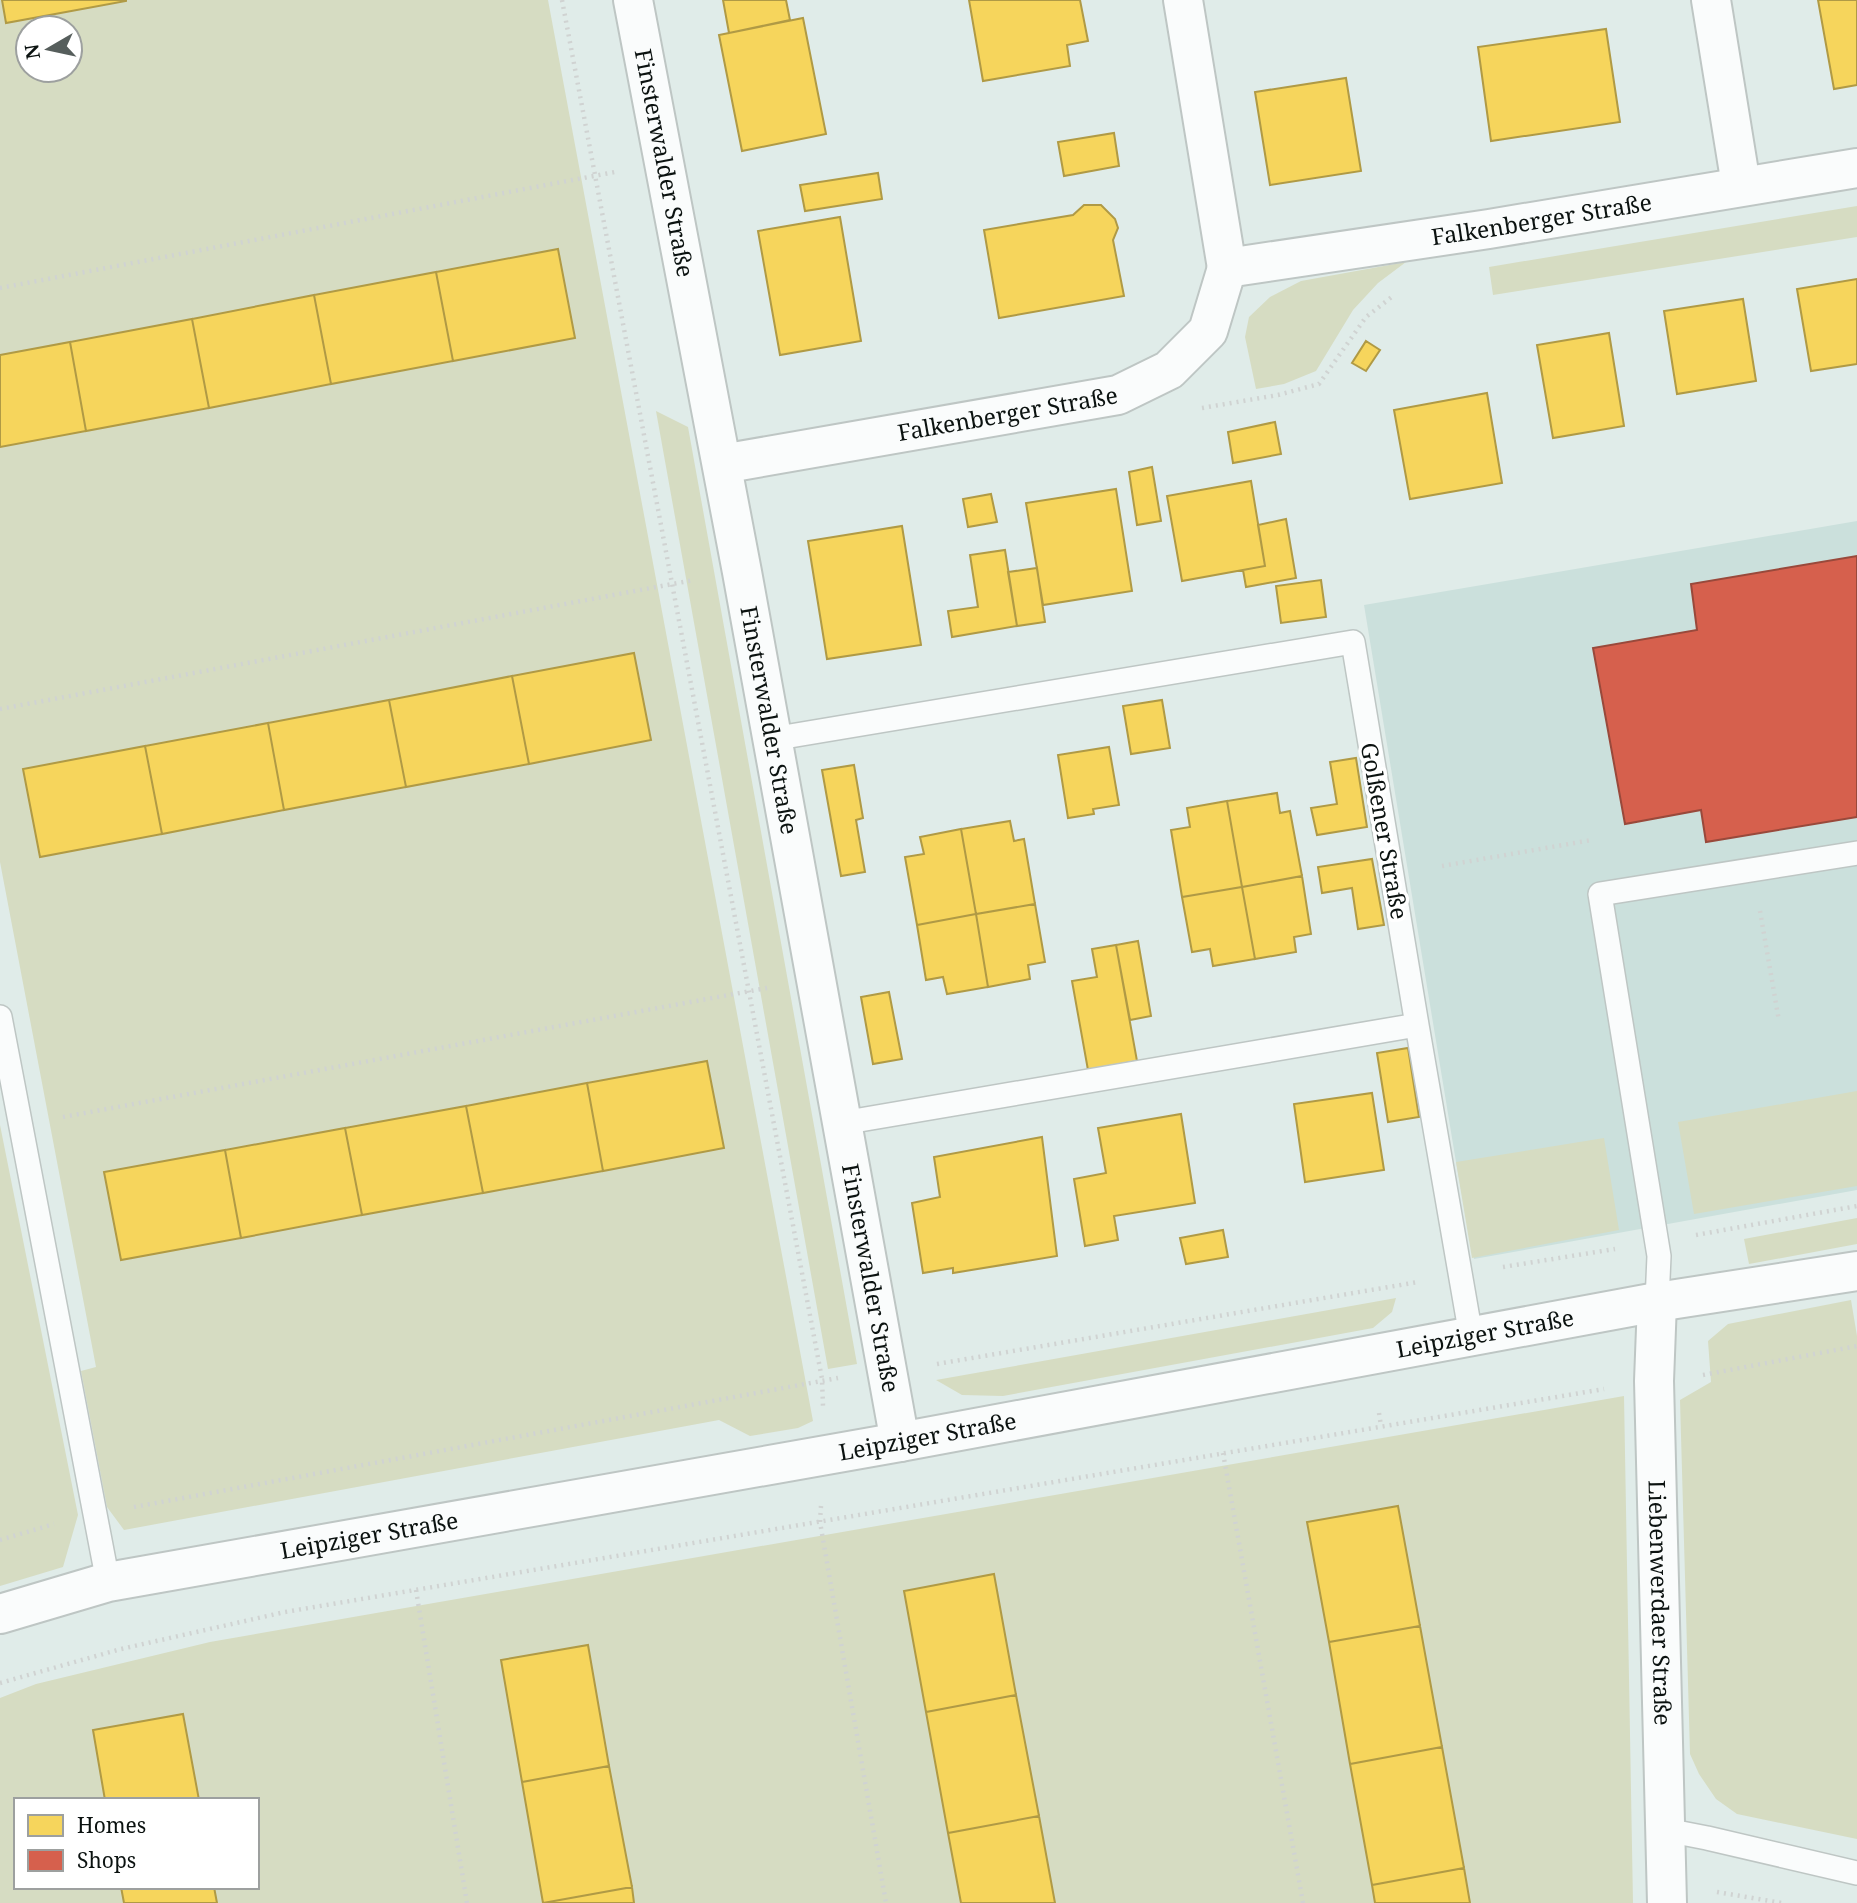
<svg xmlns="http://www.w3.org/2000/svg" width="1857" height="1903" font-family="'Noto Serif',serif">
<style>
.built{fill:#cbe0dc}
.green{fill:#d6dcc2;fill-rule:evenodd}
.homes{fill:#f6d55c;stroke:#b09a45;stroke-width:2}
.shops{fill:#d6604d;stroke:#99493b;stroke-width:2}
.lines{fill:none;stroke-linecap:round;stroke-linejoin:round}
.service-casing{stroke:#bec6c4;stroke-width:26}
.minor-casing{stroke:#bec6c4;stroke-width:42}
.tertiary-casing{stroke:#bec6c4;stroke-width:42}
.path{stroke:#d0d3d2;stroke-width:4.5;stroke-dasharray:2 5;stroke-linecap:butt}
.service{stroke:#fafcfc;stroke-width:23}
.minor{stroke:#fafcfc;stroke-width:38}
.tertiary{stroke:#fafcfc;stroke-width:38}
.labels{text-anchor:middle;stroke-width:7;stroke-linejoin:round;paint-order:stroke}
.street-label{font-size:23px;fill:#0b1210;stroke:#fff}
</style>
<rect width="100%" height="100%" fill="#e0ece9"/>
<path class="built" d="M 1857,521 L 1857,1190 L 1474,1259 L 1456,1162 L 1364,605 Z"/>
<path class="green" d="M 0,0 L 548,0 L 813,1421 L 798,1428 L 750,1436 L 719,1420 L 124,1530 L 107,1507 L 81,1371 L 96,1367 L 0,862 ZM 28,28 L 70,28 L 70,70 L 28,70 Z
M 1857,206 L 1857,237 L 1493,295 L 1489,267 Z
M 1406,262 L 1378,283 L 1353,310 L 1316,371 L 1284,384 L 1256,389 L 1245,337 L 1249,317 L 1270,297 L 1301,281 Z
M 656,411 L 688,427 L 857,1364 L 828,1369 Z
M 1857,1091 L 1857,1186 L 1694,1214 L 1678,1122 Z
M 0,1125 L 78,1515 L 63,1567 L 0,1586 Z
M 1604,1138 L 1619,1230 L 1472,1258 L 1456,1162 Z
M 1857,1218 L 1857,1244 L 1749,1264 L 1744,1239 Z
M 1396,1298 L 1392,1312 L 1373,1328 L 1003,1396 L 962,1395 L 936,1380 Z
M 1851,1300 L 1857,1336 L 1857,1839 L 1737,1814 L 1716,1799 L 1699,1774 L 1690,1754 L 1680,1400 L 1711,1382 L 1708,1341 L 1728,1324 Z
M 1624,1396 L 1633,1903 L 0,1903 L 0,1698 L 36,1684 L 210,1642 ZM 16,1800 L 257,1800 L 257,1887 L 16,1887 Z"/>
<path class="homes" d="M 2,0 L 126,0 L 126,1 L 6,23 Z
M 723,0 L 786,0 L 790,20 L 729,33 Z
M 969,0 L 1080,0 L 1088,41 L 1067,45 L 1070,66 L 983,81 Z
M 1818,0 L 1857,0 L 1857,85 L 1834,89 Z
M 803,18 L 826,134 L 742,151 L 719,35 Z
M 1606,29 L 1620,122 L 1491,141 L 1478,47 Z
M 1346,78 L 1361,171 L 1270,185 L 1255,92 Z
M 1114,133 L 1119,166 L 1064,176 L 1058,142 Z
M 878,173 L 882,199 L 805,211 L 800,185 Z
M 1084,205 L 1101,205 L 1115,219 L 1118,228 L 1113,240 L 1124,296 L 999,318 L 984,230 L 1073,215 Z
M 840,217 L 861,341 L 780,355 L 758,231 Z
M 558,249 L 575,338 L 453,361 L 436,272 Z
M 436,272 L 453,361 L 331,384 L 314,295 Z
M 1857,279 L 1857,364 L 1811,371 L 1797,289 Z
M 314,295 L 331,384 L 209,408 L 192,319 Z
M 1743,299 L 1756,381 L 1677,394 L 1664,311 Z
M 192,319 L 209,408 L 86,431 L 70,342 Z
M 1609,333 L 1624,426 L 1553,438 L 1537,345 Z
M 1366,341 L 1380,350 L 1366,371 L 1352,363 Z
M 70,342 L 86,431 L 0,447 L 0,355 Z
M 1487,393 L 1502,483 L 1410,499 L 1394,410 Z
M 1275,422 L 1281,454 L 1233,463 L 1228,432 Z
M 1152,467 L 1161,521 L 1137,525 L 1129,472 Z
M 1251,481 L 1265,566 L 1182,581 L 1167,496 Z
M 1116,489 L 1132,591 L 1043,605 L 1026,503 Z
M 991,494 L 997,522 L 968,527 L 963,499 Z
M 1286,519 L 1296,578 L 1246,587 L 1243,570 L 1265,566 L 1258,525 Z
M 902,526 L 921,645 L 827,659 L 808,541 Z
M 1005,550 L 1017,626 L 952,637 L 948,611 L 978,607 L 970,555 Z
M 1037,568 L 1045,622 L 1017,626 L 1008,572 Z
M 1321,580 L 1326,617 L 1281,623 L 1276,586 Z
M 634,653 L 651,740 L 529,764 L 512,676 Z
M 512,676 L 529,764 L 406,787 L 389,700 Z
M 389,700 L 406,787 L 284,810 L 268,723 Z
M 1162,700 L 1170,748 L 1131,754 L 1123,706 Z
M 268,723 L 284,810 L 162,834 L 145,746 Z
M 145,746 L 162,834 L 40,857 L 23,769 Z
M 1109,747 L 1119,805 L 1093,809 L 1094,814 L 1068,818 L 1058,755 Z
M 1356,758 L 1367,827 L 1317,835 L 1311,808 L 1337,804 L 1330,762 Z
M 854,765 L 863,818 L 856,820 L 865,872 L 841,876 L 822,770 Z
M 1277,793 L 1280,813 L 1290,811 L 1302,876 L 1242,887 L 1227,801 Z
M 1227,801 L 1242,887 L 1182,897 L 1171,830 L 1190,827 L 1187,808 Z
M 1010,821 L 1014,841 L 1024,839 L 1035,904 L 976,914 L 961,829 Z
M 961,829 L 976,914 L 917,925 L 905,857 L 924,854 L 920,837 Z
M 1372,859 L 1384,925 L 1358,929 L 1352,888 L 1322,893 L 1318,867 Z
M 1302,876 L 1311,934 L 1294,937 L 1296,952 L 1255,959 L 1242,887 Z
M 1242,887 L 1255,959 L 1213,966 L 1210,949 L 1192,952 L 1182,897 Z
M 1035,904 L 1045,962 L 1028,965 L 1030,979 L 988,987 L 976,914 Z
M 976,914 L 988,987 L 947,994 L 943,977 L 926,980 L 917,925 Z
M 1138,941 L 1151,1016 L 1130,1020 L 1116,945 Z
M 1116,945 L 1137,1061 L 1088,1070 L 1072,981 L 1097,977 L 1092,949 Z
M 889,992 L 902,1059 L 873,1064 L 861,997 Z
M 1408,1048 L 1419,1117 L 1388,1122 L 1377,1053 Z
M 707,1061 L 724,1148 L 603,1171 L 587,1083 Z
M 587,1083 L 603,1171 L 483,1193 L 466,1106 Z
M 1372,1093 L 1384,1170 L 1305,1182 L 1294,1104 Z
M 466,1106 L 483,1193 L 362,1215 L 345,1128 Z
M 1181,1114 L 1195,1203 L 1114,1216 L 1118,1240 L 1085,1246 L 1074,1179 L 1106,1173 L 1098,1128 Z
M 345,1128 L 362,1215 L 241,1238 L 225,1150 Z
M 1042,1137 L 1057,1256 L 953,1273 L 953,1268 L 923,1273 L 912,1203 L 940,1197 L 934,1157 Z
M 225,1150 L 241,1238 L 121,1260 L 104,1172 Z
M 1223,1230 L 1228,1257 L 1186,1264 L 1180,1238 Z
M 1398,1506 L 1420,1626 L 1329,1642 L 1307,1522 Z
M 994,1574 L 1016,1695 L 926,1712 L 904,1591 Z
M 1420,1626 L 1442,1747 L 1350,1764 L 1329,1642 Z
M 588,1645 L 609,1766 L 522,1782 L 501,1660 Z
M 1016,1695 L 1039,1816 L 948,1833 L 926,1712 Z
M 183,1714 L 199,1800 L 105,1800 L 93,1730 Z
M 1442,1747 L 1464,1868 L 1372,1885 L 1350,1764 Z
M 609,1766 L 632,1887 L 543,1903 L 522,1782 Z
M 1039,1816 L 1055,1903 L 961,1903 L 948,1833 Z
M 1464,1868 L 1470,1903 L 1375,1903 L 1372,1885 Z
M 121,1887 L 214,1887 L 217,1903 L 124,1903 Z
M 632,1887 L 634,1903 L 543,1903 Z"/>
<path class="shops" d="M 1857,556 L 1857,817 L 1706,842 L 1701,810 L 1625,824 L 1593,648 L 1697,630 L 1691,584 Z"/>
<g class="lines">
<g class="service-casing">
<path id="service" d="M 772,739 L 1353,642 L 1417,1025 L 842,1123
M 0,1017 L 108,1582
M 1417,1025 L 1471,1336
M 1657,1302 L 1659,1256 L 1600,894 L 1857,853
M 1666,1830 L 1707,1838 L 1857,1873"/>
</g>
<g class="minor-casing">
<g id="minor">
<path id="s1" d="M 633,0 L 742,572 L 900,1442"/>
<path d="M 1183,0 L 1227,268"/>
<path d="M 1711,0 L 1741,185"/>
<path id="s2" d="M 722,464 L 1118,395 L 1169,370 L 1208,331 L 1227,268 L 1489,229 L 1857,168"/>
<path id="s3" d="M 1657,1302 L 1654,1381 L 1667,1903"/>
</g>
</g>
<g class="tertiary-casing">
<g id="tertiary">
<path id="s4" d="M 0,1614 L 108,1582 L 900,1442 L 1657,1302 L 1857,1271"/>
</g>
</g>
<path class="path" d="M 562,0 L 822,1379 L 823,1406
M 0,288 L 615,172
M 1202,408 L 1278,395 L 1319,384 L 1366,317 L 1393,296
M 0,709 L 694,580
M 1442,866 L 1592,840
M 1760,911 L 1779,1021
M 63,1117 L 767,988
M 1696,1235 L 1857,1206
M 1503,1267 L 1615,1249
M 937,1364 L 1418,1282
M 1703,1375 L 1857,1346
M 1379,1413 L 1381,1426
M 1223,1453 L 1303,1903
M 821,1506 L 820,1522 L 886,1903
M 134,1507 L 838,1378
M 0,1540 L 54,1524
M 416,1590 L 467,1903
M 0,1683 L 121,1649 L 285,1612 L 1604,1389
M 1717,1892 L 1782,1903"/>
<use href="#service" class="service"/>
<use href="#minor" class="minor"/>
<use href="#tertiary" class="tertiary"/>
</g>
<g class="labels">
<g class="street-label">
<text dy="8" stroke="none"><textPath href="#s1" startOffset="166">Finsterwalder Straße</textPath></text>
<text dy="8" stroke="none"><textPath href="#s2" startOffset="898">Falkenberger Straße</textPath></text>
<text dy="8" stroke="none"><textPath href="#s2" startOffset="290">Falkenberger Straße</textPath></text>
<text dy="8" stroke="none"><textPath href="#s1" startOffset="733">Finsterwalder Straße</textPath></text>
<text transform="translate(1384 831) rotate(80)" y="8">Golßener Straße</text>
<text dy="8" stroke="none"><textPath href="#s1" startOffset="1300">Finsterwalder Straße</textPath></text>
<text dy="8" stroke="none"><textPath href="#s4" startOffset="1512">Leipziger Straße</textPath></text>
<text dy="8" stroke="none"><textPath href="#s4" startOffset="945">Leipziger Straße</textPath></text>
<text dy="8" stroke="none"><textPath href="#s4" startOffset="378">Leipziger Straße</textPath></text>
<text dy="8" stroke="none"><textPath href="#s3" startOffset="301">Liebenwerdaer Straße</textPath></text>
</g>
</g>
<rect x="14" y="1798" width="245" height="91" fill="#ffffff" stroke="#9da09f" stroke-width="2"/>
<rect x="28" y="1815" width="35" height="21" fill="#f6d55c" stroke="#9da09f" stroke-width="2"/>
<text x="77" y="1833" font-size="21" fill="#0b1210">Homes</text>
<rect x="28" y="1850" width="35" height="21" fill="#d6604d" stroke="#9da09f" stroke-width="2"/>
<text x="77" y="1868" font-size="21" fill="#0b1210">Shops</text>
<g transform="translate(49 49) rotate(261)"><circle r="33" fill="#ffffff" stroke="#9da09f" stroke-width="2"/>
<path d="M0-5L12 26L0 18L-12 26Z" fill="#565e5c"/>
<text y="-10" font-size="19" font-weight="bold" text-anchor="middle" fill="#0b1210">N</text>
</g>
</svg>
